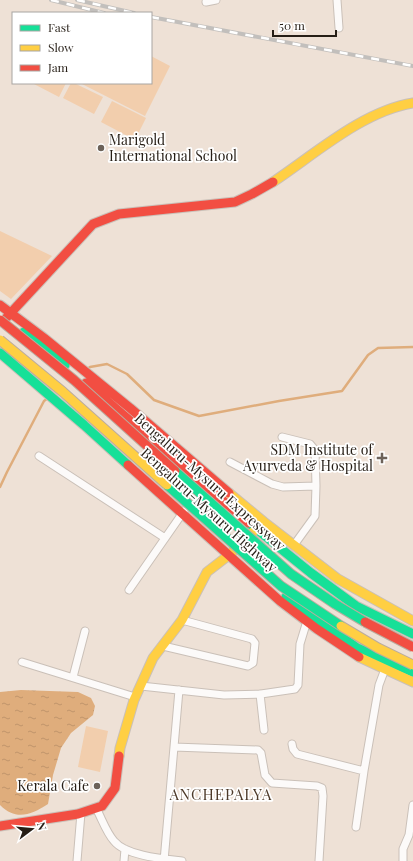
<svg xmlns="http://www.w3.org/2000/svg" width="413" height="861" font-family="'Playfair Display',serif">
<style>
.garden{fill:#f2cead}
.water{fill:url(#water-ripples)}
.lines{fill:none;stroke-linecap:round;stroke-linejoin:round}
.stream{stroke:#dfad7c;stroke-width:2.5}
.street-casing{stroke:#cac0b8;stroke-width:9}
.fast-casing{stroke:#cac0b8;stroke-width:11}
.slow-casing{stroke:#cac0b8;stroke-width:11}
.jam-casing{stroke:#cac0b8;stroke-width:11}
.street{stroke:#fcfaf9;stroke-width:7}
.fast{stroke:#16e098;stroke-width:9}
.slow{stroke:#ffcf43;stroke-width:9}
.jam{stroke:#f24e42;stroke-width:9}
.rail-casing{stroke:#c2bfbc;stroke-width:4}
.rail{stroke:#fff;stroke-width:2.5;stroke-dasharray:8;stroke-linecap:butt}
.fast-bridge-casing{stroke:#bbac9f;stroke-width:11;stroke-linecap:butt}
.slow-bridge-casing{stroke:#bbac9f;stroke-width:11;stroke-linecap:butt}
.jam-bridge-casing{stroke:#bbac9f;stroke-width:11;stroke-linecap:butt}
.fast-bridge{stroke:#16e098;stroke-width:9}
.slow-bridge{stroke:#ffcf43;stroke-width:9}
.jam-bridge{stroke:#f24e42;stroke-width:9}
.poi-dot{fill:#6c6259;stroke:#fff;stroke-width:1.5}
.labels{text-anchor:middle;stroke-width:3.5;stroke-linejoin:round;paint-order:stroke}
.poi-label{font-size:14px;fill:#261e16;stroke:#fff;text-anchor:end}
.street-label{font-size:14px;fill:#261e16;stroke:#fff}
.neighbourhood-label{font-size:15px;letter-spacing:1px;fill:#4c3928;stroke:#fff}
</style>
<defs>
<pattern id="water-ripples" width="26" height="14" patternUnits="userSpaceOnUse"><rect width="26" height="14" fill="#dfad7c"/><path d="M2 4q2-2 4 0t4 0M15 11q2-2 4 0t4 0" fill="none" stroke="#bf946a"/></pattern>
</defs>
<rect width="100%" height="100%" fill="#eee1d6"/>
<path class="garden" d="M 151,56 L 170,66 L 145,116 L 80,83 L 151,83 Z
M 32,83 L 66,83 L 59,97 Z
M 71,83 L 74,83 L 103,97 L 94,114 L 63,98 Z
M 112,101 L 146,118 L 135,140 L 101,122 Z
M 0,231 L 52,256 L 11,299 L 0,291 Z
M 86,726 L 108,731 L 100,772 L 78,767 Z"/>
<path class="water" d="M 21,690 L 78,692 L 91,698 L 95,706 L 93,715 L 71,733 L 61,748 L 53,775 L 48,804 C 31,815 16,821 0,805 L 0,692 Z"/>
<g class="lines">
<path class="stream" d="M 86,370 L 90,367 L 107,364 L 127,374 L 154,400 L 199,416 L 279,401 L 342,391 L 368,355 L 378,348 L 413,347
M 0,487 L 7,472 L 44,401 L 48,398"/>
<g class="street-casing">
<path id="street" d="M 337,0 L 339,28
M 206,2 L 216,0
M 282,437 L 310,444 L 315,450 L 316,486 L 315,516 L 294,545
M 39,456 L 165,538
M 230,462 L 272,484 L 283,487 L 316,486
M 129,590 L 184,511
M 163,646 L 248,666 L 253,663 L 255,643 L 252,639 L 182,620
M 22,662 L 135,697
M 73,677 L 85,631
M 141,686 L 224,695 L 261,694 L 295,689 L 298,685 L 300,644 L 307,621
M 260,694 L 264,730
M 292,744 L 293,749 L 297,754 L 364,771
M 174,747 L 258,750 L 261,753 L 265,775 L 272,783 L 317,786 L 322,788 L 323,796 L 319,861
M 96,808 C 102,819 106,832 114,841 C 126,856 164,859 182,861
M 356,827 L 364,771 L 379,685 L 385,669
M 77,861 L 81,813
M 124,861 L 125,849
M 164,861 L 179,690
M 403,861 L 403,849 L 409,835 L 413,805"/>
</g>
<g class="fast-casing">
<path id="fast" d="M 24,332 L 65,365
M 0,353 L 84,425 L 128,465
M 249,523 L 311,573 L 356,606 L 413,634
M 286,597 L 357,648 L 413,672"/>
</g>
<g class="slow-casing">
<path id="slow" d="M 273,182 C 315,154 363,111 413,103
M 229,493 L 264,522 L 338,579 L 413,621
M 359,657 L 413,682
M 119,756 L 120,748 L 134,700 L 153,658 L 182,620 L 207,572 L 229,555 L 254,531"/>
</g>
<g class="jam-casing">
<path id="jam" d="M 0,305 L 44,338 L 130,408 L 229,493
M 7,317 L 93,224 L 119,214 L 235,202 L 252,194 L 273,182
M 86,383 L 249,523
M 128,465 L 280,601 L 317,629 L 359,657
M 0,826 L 78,814 L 102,806 L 115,788 L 119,756"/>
</g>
<use href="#street" class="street"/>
<use href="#fast" class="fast"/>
<use href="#slow" class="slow"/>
<use href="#jam" class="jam"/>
<g class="rail-casing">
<path id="rail" d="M 51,0 L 104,13
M 77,0 L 134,13
M 151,17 L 413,66"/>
</g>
<use href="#rail" class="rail"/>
<g class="fast-bridge-casing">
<path id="fast-bridge" d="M 175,471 L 291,574 L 335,604 L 365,622
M 167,485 L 281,586 L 341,626"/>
</g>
<g class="slow-bridge-casing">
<path id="slow-bridge" d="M 0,340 L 63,392 L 167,485
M 341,626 L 378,648 L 413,665"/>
</g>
<g class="jam-bridge-casing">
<path id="jam-bridge" d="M 0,320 L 74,380 L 175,471
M 365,622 L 413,647"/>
</g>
<use href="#fast-bridge" class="fast-bridge"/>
<use href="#slow-bridge" class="slow-bridge"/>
<use href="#jam-bridge" class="jam-bridge"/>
</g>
<g class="poi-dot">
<circle cx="101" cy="148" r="4"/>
<path d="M380 452h4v4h4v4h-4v4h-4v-4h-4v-4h4z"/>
<circle cx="97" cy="786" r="4"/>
</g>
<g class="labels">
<g class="poi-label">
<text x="109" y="145" text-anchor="start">Marigold<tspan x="109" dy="16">International School</tspan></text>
<text x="373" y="455">SDM Institute of<tspan x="373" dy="16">Ayurveda &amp; Hospital</tspan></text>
<text x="89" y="791">Kerala Cafe</text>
</g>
<g class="street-label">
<text transform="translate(210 482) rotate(42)" y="5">Bengaluru-Mysuru Expressway</text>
<text transform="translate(209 510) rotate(42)" y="5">Bengaluru-Mysuru Highway</text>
</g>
<g class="neighbourhood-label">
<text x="221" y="800">ANCHEPALYA</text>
</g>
</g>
<rect x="12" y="12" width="140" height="72" fill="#ffffff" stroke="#a8a5a2"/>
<rect x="20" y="25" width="20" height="6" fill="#16e098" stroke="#a8a5a2"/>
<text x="48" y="32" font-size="12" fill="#261e16">Fast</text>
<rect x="20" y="45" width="20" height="6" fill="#ffcf43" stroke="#a8a5a2"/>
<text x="48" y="52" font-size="12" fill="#261e16">Slow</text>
<rect x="20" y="65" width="20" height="6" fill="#f24e42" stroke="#a8a5a2"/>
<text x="48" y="72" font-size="12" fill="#261e16">Jam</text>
<g transform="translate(32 829) rotate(74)" stroke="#ffffff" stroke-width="3" paint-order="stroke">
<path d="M0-3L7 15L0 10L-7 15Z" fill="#261e16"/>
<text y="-6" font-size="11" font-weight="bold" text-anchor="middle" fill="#261e16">N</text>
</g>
<path d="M273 30v6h63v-6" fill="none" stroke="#261e16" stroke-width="2"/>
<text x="279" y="30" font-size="12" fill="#261e16" stroke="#ffffff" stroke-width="3" paint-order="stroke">50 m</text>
</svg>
